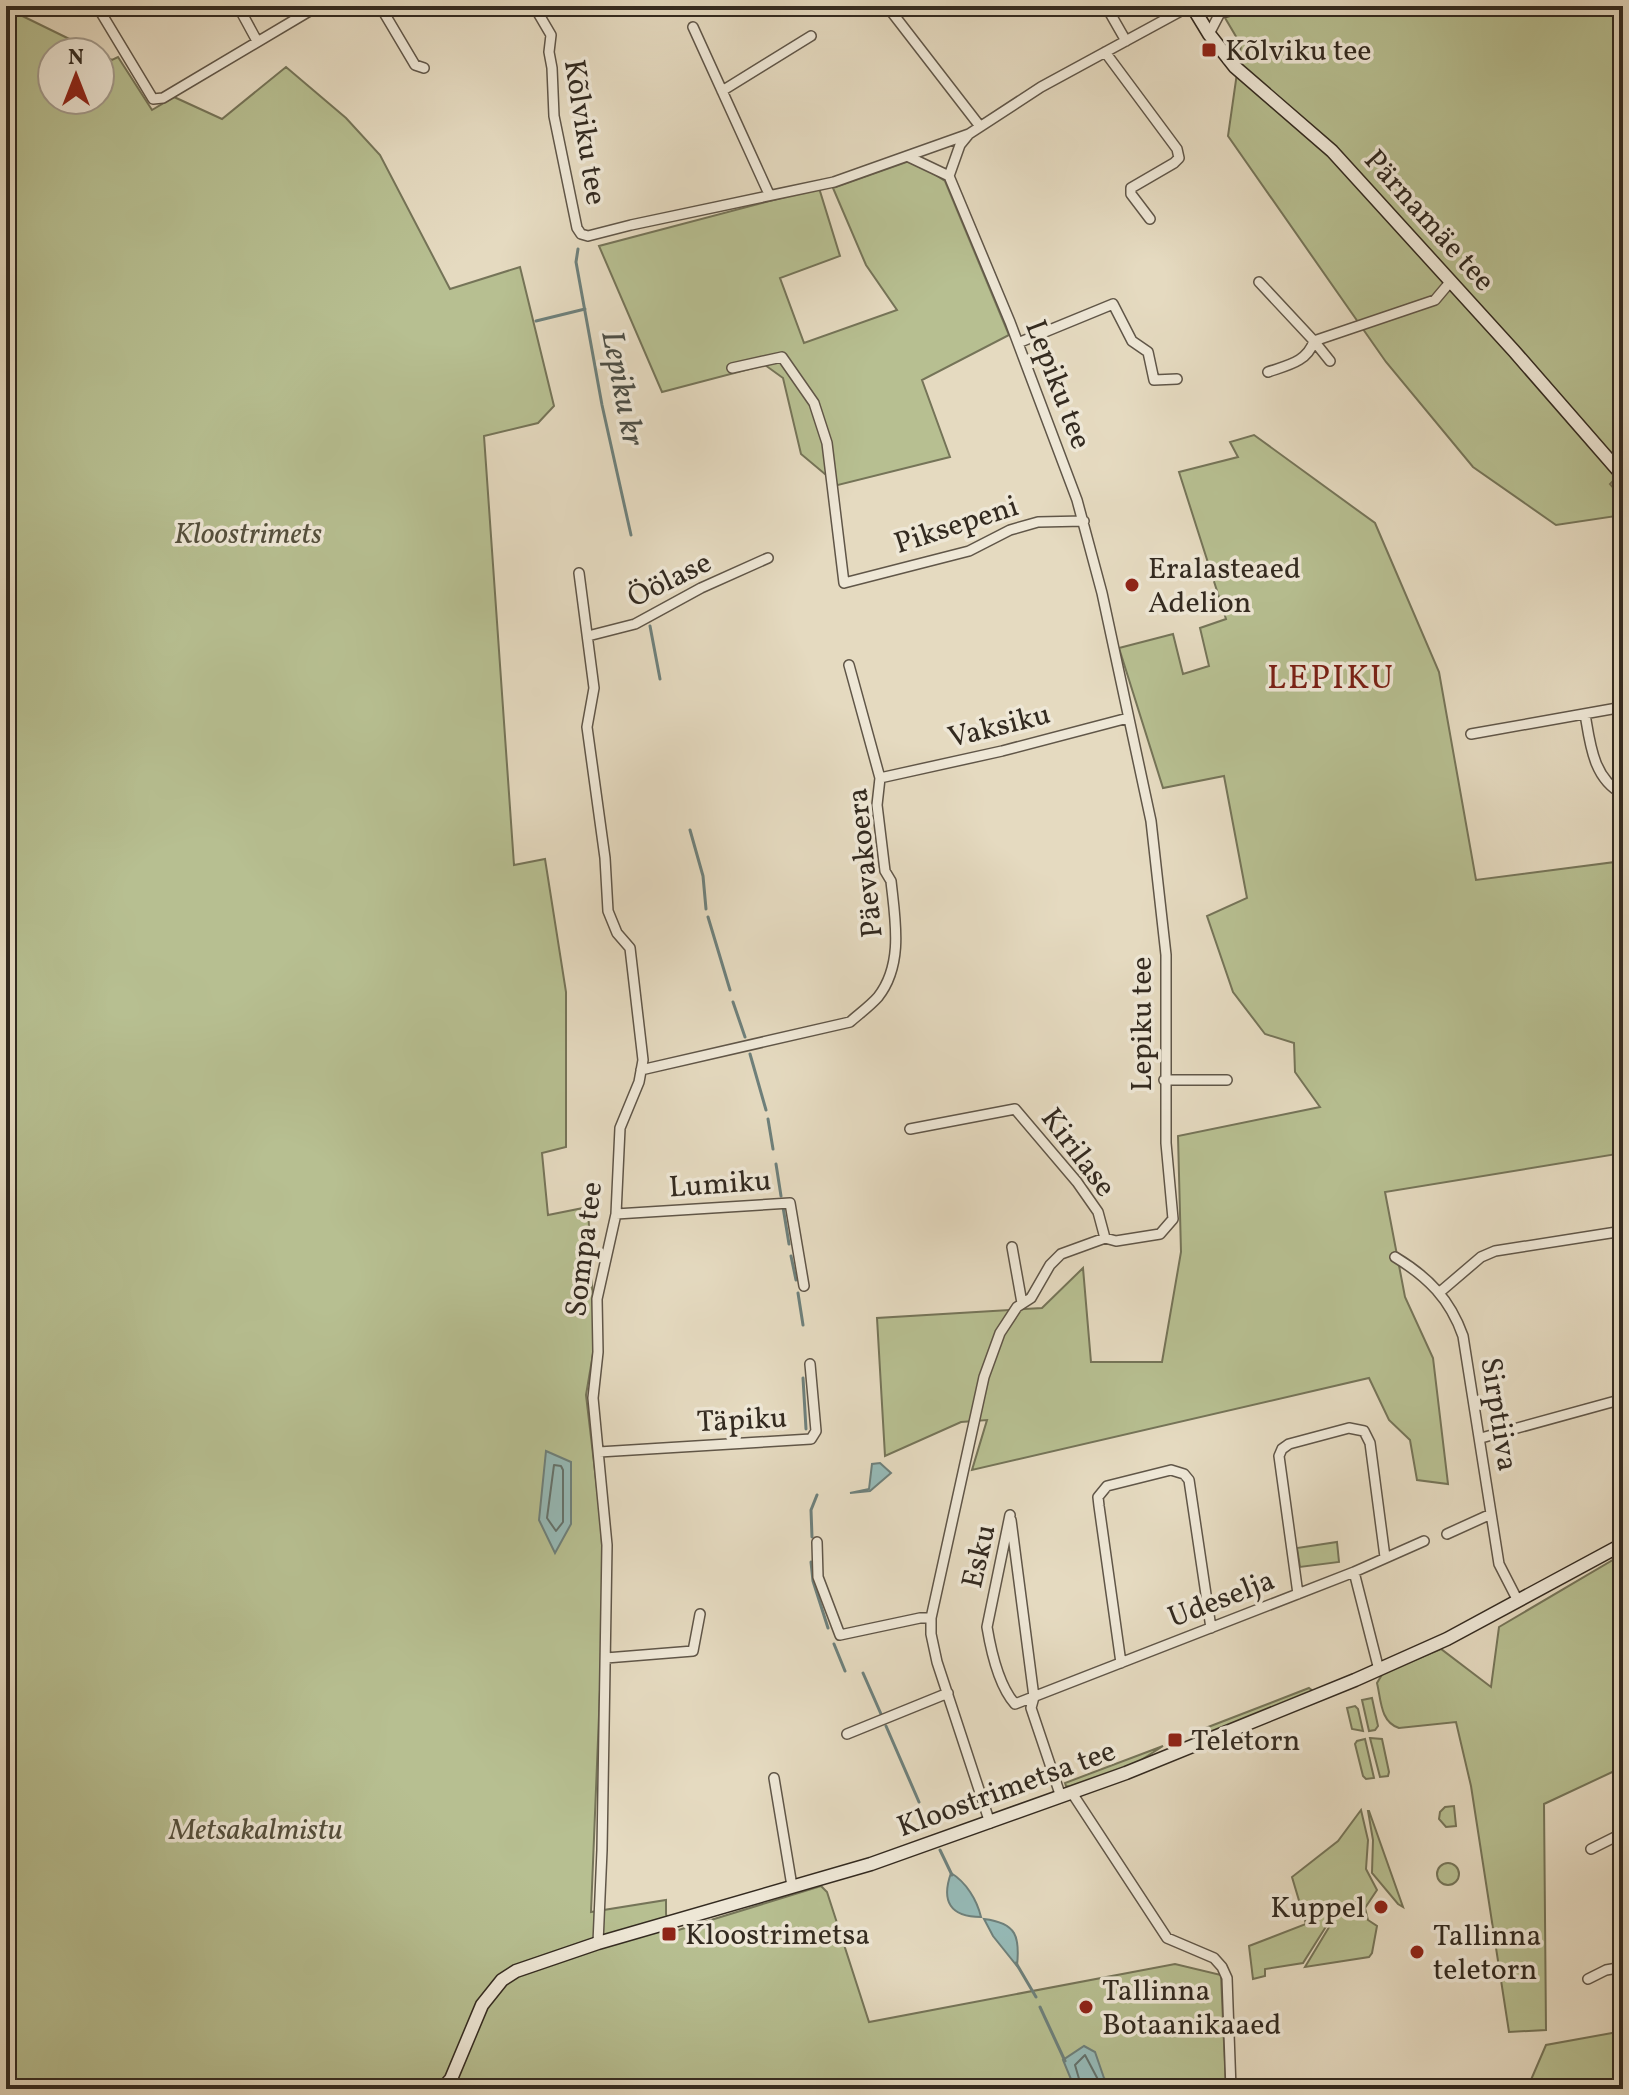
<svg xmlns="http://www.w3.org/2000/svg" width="1629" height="2095" font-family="Vollkorn,serif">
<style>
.green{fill:#b7bf91;stroke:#757458;stroke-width:2}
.water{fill:#96bab7;stroke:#6e807b;stroke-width:2}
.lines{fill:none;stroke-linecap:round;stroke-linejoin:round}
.shore{stroke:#64726c;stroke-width:2}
.stream{stroke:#6e807b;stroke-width:3}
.street-casing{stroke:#605648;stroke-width:12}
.secondary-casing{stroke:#332a20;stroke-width:15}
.street{stroke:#eee7d6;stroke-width:9}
.secondary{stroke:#eee7d6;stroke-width:12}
.poi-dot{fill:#8f2418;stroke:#eee7d6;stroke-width:3}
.labels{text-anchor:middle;stroke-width:7;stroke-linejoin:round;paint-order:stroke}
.poi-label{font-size:30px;fill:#332a20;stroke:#eee7d6;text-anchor:start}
.street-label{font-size:30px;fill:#332a20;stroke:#eee7d6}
.park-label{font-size:30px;font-style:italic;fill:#544f3c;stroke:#eee7d6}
.water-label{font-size:32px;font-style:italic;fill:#4c4e46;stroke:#eee7d6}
.quarter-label{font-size:34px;letter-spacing:2px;fill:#7a1f14;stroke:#eee7d6}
</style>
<rect width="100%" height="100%" fill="#e5dac0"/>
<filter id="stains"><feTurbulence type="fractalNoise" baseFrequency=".0025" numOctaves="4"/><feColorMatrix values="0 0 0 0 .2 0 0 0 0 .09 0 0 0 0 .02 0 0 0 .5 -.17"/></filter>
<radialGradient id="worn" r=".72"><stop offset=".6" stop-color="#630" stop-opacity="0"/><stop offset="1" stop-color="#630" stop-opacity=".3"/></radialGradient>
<path class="green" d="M 1218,6 L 1623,6 L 1623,398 L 1620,411 L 1623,414 L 1623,471 L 1610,484 L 1623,499 L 1623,515 L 1556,525 L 1473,467 L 1386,362 L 1228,136 L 1241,45 Z
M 6,8 L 96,52 L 52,52 L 52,100 L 100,100 L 100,54 L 112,60 L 118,57 L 152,110 L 174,97 L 222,119 L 286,67 L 346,118 L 380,155 L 450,289 L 520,267 L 554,406 L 538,423 L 484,436 L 514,865 L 545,859 L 566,992 L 566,1147 L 542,1153 L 548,1215 L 588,1207 L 595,1342 L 586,1395 L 601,1522 L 604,1592 L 591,1912 L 666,1900 L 666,1914 L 672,1932 L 821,1886 L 827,1892 L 869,2022 L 1175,1964 L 1221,1975 L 1226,2089 L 6,2089 Z
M 912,160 L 945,181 L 1009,335 L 922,380 L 950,457 L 838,485 L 801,454 L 783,378 L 765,365 L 662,392 L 599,246 L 819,188 L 840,256 L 780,278 L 804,343 L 897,310 L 866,265 L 833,188 Z
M 1254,435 L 1375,523 L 1439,672 L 1476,880 L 1623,861 L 1623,1153 L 1385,1192 L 1405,1297 L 1433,1358 L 1448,1484 L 1417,1480 L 1410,1440 L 1389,1420 L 1369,1378 L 972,1470 L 987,1420 L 961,1422 L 885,1456 L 877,1318 L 1042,1308 L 1083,1268 L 1091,1362 L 1162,1362 L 1181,1252 L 1178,1136 L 1320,1107 L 1295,1072 L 1294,1043 L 1265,1034 L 1233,992 L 1207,916 L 1247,898 L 1224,776 L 1163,788 L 1119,648 L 1173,634 L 1183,674 L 1209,666 L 1200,628 L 1226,619 L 1179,472 L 1238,457 L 1230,442 Z
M 1337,1542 L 1339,1562 L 1300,1567 L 1297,1548 Z
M 1623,1554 L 1623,1767 L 1544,1804 L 1546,2030 L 1509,2032 L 1471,1786 L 1456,1722 L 1399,1728 C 1380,1722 1381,1699 1377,1683 L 1383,1673 L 1441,1649 L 1491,1687 L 1499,1627 Z
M 1309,1688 L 1313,1691 L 1213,1732 L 1204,1735 L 1203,1729 Z
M 1372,1698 L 1378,1726 L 1375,1730 L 1369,1731 L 1362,1700 Z
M 1355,1706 L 1358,1709 L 1363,1731 L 1352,1729 L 1347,1708 Z
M 1370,1738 L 1382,1739 L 1389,1772 L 1388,1776 L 1380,1777 Z
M 1365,1739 L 1374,1778 L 1366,1779 L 1363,1776 L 1355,1744 L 1357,1741 Z
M 1163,1746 L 1135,1764 L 1070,1787 L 1066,1786 L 1065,1783 Z
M 1454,1806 L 1456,1826 L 1446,1827 L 1439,1819 L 1440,1812 L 1445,1807 Z
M 1361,1810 L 1368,1840 L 1366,1869 L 1377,1890 L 1365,1908 L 1368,1920 L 1377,1926 L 1372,1953 L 1369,1957 L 1305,1967 L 1334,1919 L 1332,1917 L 1303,1963 L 1265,1969 L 1265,1976 L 1253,1979 L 1249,1946 L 1306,1924 L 1292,1877 L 1338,1841 Z
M 1368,1811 L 1369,1811 L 1403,1907 L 1398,1904 L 1372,1873 L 1373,1840 Z
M1437 1874a11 11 0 1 1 22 0a11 11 0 1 1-22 0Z
M 1623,2031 L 1623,2089 L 1527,2089 L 1546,2045 Z"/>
<path class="water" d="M 546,1451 L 571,1462 L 571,1524 L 555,1553 L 539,1520 Z
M 880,1463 L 891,1473 L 870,1491 L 850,1493 L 869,1489 L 872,1464 Z
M 951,1873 C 966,1882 977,1900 981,1917 C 950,1917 941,1901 951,1873 Z
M 984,1919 C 1017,1923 1020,1937 1017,1966 L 993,1936 Z
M 1084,2046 L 1095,2052 L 1104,2078 L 1114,2089 L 1075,2089 L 1063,2060 Z"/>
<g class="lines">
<path class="shore" d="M 554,1465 L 561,1466 L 563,1470 L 563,1522 L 556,1531 L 547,1518 Z
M 1082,2089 L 1075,2065 L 1085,2055 L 1103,2089"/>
<path class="stream" d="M 578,249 L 576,262 L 602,405 L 631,535
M 536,321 L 585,309
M 650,626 L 660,679
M 690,830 L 703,876 L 706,909
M 708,917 L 730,990
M 733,1002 L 745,1037
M 750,1054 L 766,1110
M 768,1119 L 773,1149
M 776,1164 L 781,1196
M 783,1207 L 789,1244
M 791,1256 L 796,1280
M 798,1293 L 803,1325
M 803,1378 L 806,1429
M 812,1537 L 811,1510 L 817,1495
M 811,1562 L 813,1581 L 828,1628
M 834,1644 L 845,1671
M 863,1673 L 881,1714
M 886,1726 L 919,1802
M 940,1850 L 952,1875
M 1016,1963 L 1036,1997
M 1040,2007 L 1065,2061"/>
<g class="street-casing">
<path id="street" d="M 97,6 L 153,99 L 163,98 L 318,6
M 238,6 L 257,41
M 380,6 L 415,65 L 424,68
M 534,6 L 551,35 L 549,52 L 552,68 L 554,116 L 577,228 L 581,234 L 588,236 L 631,225 L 834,182 L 969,134 L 1041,87 L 1190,6
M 887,6 L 979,125
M 1106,6 L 1126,41
M 1195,6 L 1226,12 L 1247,6
M 693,27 L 769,194
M 1209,34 L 1221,11
M 1105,52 L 1177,149 L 1179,158 L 1174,163 L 1131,188 L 1131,194 L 1150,219
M 722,91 L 811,36
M 969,134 L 960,145 L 949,176 L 1010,322 L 1077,500 L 1102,593 L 1151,821 L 1166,955 L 1166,1143 L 1173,1219 L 1160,1234 L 1116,1241 L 1105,1238 L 1061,1254 L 1050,1265 L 1031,1298 L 1017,1307 L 1000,1333 L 984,1377 L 931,1618 L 931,1634 L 937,1662 L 990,1823
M 909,157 L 949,176
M 1259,282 L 1314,341 L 1435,300 L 1451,281
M 1018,343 L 1113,304 L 1132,341 L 1148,352 L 1154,380 L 1177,379
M 732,368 L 782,357 L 814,403 L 827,443 L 844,583 L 969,551 L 1010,530 L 1038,522 L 1084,521
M 1268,372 C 1288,365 1307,362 1314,341 L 1330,361
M 579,573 L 594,688 L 587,727 L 605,858 L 608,911 L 617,933 L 630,948 L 643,1060 L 639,1082 L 620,1128 L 616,1214 L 597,1299 L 598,1352 L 593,1398 L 607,1545 L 602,1850 L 598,1943
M 588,636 L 635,624 L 701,588 L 768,558
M 1585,714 C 1590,743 1593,779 1623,794
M 1471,734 L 1623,707
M 880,778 L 1002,751 L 1128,718
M 641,1070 L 850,1022 C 859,1014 870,1006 878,997 C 904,964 895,919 891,881 L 885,871 L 877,805 L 880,778 L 849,665
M 1164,1080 L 1227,1080
M 910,1129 L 1015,1109 L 1077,1182 L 1098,1212 L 1105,1238
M 616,1214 L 790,1203 L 804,1286
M 1012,1247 L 1022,1303
M 1395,1257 C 1428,1277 1450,1299 1463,1336 L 1499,1564 L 1518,1601
M 1440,1292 L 1481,1257 L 1495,1251 L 1623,1231
M 1481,1438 L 1623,1399
M 599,1452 L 811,1439 L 816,1431 L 810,1364
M 1010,1515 L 987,1627 C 991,1651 999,1686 1015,1704 L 1354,1572 L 1424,1541
M 1011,1520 L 1034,1697 L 1031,1708 L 1061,1797
M 1447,1534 L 1491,1514
M 817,1542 L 818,1577 L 840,1635 L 920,1618 L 931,1618
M 1354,1572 L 1379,1670
M 1298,1594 L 1279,1456 L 1282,1449 L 1289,1444 L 1349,1428 L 1364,1431 L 1370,1443 L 1385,1557
M 606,1658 L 693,1651 L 700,1614
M 1121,1663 L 1099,1506 L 1098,1497 L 1107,1486 L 1171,1470 L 1184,1474 L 1189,1480 L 1211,1628
M 847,1734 L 948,1693
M 774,1778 L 792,1886
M 1072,1793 L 1167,1938 L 1214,1958 L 1222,1967 L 1227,1978 L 1231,2089
M 1591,1849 L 1623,1833
M 1588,1979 L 1606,1970 L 1623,1967"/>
</g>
<g class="secondary-casing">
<path id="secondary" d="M 1192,6 L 1209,34 L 1235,67 L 1332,151 L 1514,351 L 1623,476
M 442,2089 L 451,2079 L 482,2005 L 502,1980 L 516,1971 L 598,1943 L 871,1864 L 1126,1773 L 1355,1680 L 1447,1639 L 1623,1544"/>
</g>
<use href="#street" class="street"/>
<use href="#secondary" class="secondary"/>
</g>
<g class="poi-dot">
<rect x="1201" y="42" width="16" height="16" rx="4"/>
<circle cx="1132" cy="585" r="8"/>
<rect x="1167" y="1732" width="16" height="16" rx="4"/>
<circle cx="1381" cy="1907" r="8"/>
<rect x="661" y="1926" width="16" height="16" rx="4"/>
<circle cx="1417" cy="1952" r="8"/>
<circle cx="1086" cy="2007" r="8"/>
</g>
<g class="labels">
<g class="poi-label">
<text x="1225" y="60">Kõlviku tee</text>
<text x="1148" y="578">Eralasteaed<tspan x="1148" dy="34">Adelion</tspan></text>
<text x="1191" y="1750">Teletorn</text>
<text x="1365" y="1917" text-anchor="end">Kuppel</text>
<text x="685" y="1944">Kloostrimetsa</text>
<text x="1433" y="1945">Tallinna<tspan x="1433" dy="34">teletorn</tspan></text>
<text x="1102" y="2000">Tallinna<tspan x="1102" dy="34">Botaanikaaed</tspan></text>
</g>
<g class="street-label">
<text transform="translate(586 132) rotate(81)" y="10">Kõlviku tee</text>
<text transform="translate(1430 220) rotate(48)" y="10">Pärnamäe tee</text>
<text transform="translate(1059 384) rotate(69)" y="10">Lepiku tee</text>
<text transform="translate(956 524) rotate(-18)" y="10">Piksepeni</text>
<text transform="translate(669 579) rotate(-26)" y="10">Öölase</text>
<text transform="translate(999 725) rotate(-14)" y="10">Vaksiku</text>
<text transform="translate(864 863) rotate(-96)" y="10">Päevakoera</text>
<text transform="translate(1141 1024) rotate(-90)" y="10">Lepiku tee</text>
<text transform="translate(1079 1152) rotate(53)" y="10">Kirilase</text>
<text transform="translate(720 1183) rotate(-4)" y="10">Lumiku</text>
<text transform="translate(583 1249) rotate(-83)" y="10">Sompa tee</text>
<text transform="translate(1500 1414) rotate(81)" y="10">Sirptiiva</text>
<text transform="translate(742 1419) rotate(-3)" y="10">Täpiku</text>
<text transform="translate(978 1556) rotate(-77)" y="10">Esku</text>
<text transform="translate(1221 1598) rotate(-21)" y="10">Udeselja</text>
<text transform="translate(1006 1788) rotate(-20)" y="10">Kloostrimetsa tee</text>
</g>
<g class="park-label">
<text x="248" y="543">Kloostrimets</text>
<text x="256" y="1839">Metsakalmistu</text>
</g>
<g class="water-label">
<text transform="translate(624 388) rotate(79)" y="11">Lepiku kr</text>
</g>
<g class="quarter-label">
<text x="1331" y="688">LEPIKU</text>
</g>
</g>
<rect width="1629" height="2095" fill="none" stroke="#e5dac0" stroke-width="32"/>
<rect x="8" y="8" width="1613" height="2079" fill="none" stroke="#332a20" stroke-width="4"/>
<rect x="16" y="16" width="1597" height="2063" fill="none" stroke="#332a20" stroke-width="2"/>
<g transform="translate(76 76)"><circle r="38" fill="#eee7d6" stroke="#a39b8d" stroke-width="2"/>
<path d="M0-6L14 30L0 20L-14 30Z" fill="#8f2418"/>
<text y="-12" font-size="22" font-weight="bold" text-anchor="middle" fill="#332a20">N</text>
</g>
<rect width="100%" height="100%" filter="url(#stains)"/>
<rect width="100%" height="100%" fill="url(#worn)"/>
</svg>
